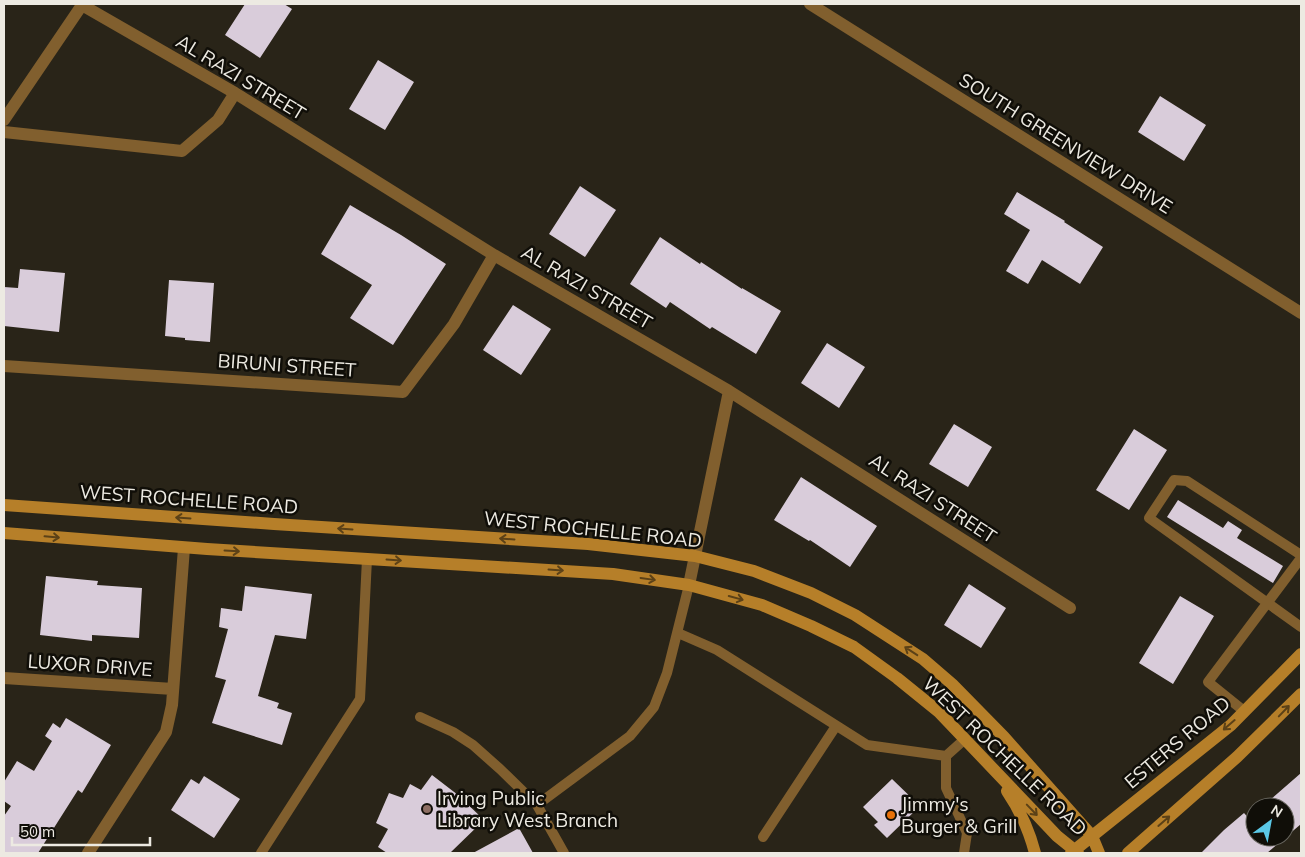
<svg xmlns="http://www.w3.org/2000/svg" width="1305" height="857" font-family="Mulish,sans-serif">
<style>
.building{fill:#d9ccda}
.lines{fill:none;stroke-linecap:round;stroke-linejoin:round}
.lane{stroke:#815f2e;stroke-width:10}
.street{stroke:#815f2e;stroke-width:12}
.secondary{stroke:#b67f29;stroke-width:12}
.oneway{stroke:#5b4117}
.education-dot{fill:#8d6e63;stroke:#100e08;stroke-width:2}
.food-dot{fill:#e8710a;stroke:#100e08;stroke-width:2}
.labels{text-anchor:middle;stroke-width:5;stroke-linejoin:round;paint-order:stroke}
.street-label{font-size:19px;fill:#edeae2;stroke:#100e08}
.poi-label{font-size:19px;fill:#edeae2;stroke:#100e08;text-anchor:start}
</style>
<rect width="100%" height="100%" fill="#292418"/>
<path class="building" d="M 245,4 L 284,4 L 292,9 L 260,58 L 225,35 Z
M 378,60 L 414,82 L 385,130 L 349,109 Z
M 1160,96 L 1206,125 L 1184,161 L 1138,132 Z
M 580,186 L 616,210 L 585,257 L 549,234 Z
M 1017,192 L 1065,221 L 1064,222 L 1103,247 L 1080,284 L 1042,260 L 1028,284 L 1006,271 L 1030,230 L 1004,214 Z
M 350,205 L 401,235 L 446,264 L 393,345 L 350,318 L 372,285 L 321,254 Z
M 660,237 L 700,264 L 701,262 L 742,289 L 742,288 L 781,311 L 756,354 L 712,327 L 710,329 L 670,302 L 666,308 L 630,284 Z
M 20,269 L 65,273 L 59,332 L 4,326 L 4,287 L 18,288 Z
M 169,280 L 214,283 L 210,342 L 185,340 L 185,338 L 165,336 Z
M 513,305 L 551,329 L 521,375 L 483,350 Z
M 827,343 L 865,367 L 839,408 L 801,383 Z
M 954,424 L 992,447 L 968,487 L 929,464 Z
M 1134,429 L 1167,450 L 1129,510 L 1096,490 Z
M 801,477 L 877,526 L 850,567 L 810,540 L 809,541 L 774,520 Z
M 1178,500 L 1223,528 L 1228,521 L 1242,530 L 1237,538 L 1283,566 L 1273,583 L 1167,517 Z
M 46,576 L 98,581 L 97,585 L 142,588 L 139,638 L 92,635 L 92,641 L 40,635 Z
M 969,584 L 1006,608 L 981,648 L 944,625 Z
M 245,586 L 312,594 L 306,639 L 275,635 L 258,696 L 279,703 L 277,708 L 292,713 L 282,745 L 212,723 L 226,680 L 215,677 L 228,629 L 219,627 L 221,608 L 242,611 Z
M 1180,596 L 1214,616 L 1173,684 L 1139,663 Z
M 66,718 L 111,745 L 82,793 L 78,790 L 38,853 L 4,853 L 4,816 L 11,806 L 4,801 L 4,782 L 17,761 L 34,771 L 52,741 L 45,736 L 53,723 L 60,728 Z
M 1301,773 L 1301,824 L 1267,853 L 1201,853 L 1224,830 L 1244,813 L 1255,825 L 1255,837 L 1285,837 L 1285,807 L 1262,807 Z
M 432,775 L 458,795 L 484,820 L 450,853 L 387,853 L 378,847 L 388,829 L 376,823 L 389,793 L 403,798 L 410,784 L 421,790 Z
M 204,776 L 240,799 L 214,838 L 171,810 L 191,779 L 199,784 Z
M 892,779 L 920,806 L 887,838 L 874,825 L 878,822 L 863,807 Z
M 519,828 L 533,853 L 473,853 Z"/>
<g class="lines">
<path class="lane" d="M 1301,555 L 1187,481 L 1174,480 L 1149,518 L 1301,627
M 678,633 L 717,650 L 867,745 L 946,756 L 965,739
M 1244,711 L 1208,682 L 1301,558
M 420,717 L 453,732 L 473,745 L 500,769 L 537,805 L 564,853
M 946,756 L 946,788 L 967,833 L 964,853
M 537,805 L 630,736 L 654,707 L 667,673 L 689,585
M 763,837 L 836,726
M 261,853 L 360,699 L 367,559"/>
<path class="street" d="M 810,4 L 1301,313
M 4,120 L 82,5 L 235,93 L 494,255 L 729,391 L 1070,608
M 4,132 L 182,151 L 218,120 L 235,93
M 4,366 L 403,392 L 454,324 L 494,255
M 689,585 L 729,391
M 4,678 L 173,689
M 88,853 L 166,732 L 172,705 L 184,548"/>
<path class="secondary" d="M 4,505 L 274,524 L 588,544 L 695,556 L 754,571 L 811,593 L 855,615 L 923,659 L 952,684 L 1004,737 L 1092,836 L 1099,853
M 4,533 L 207,549 L 613,574 L 689,585 L 762,605 L 811,626 L 854,647 L 897,678 L 939,712 L 1057,836 L 1078,853
M 1007,791 C 1020,810 1029,830 1035,853
M 1071,853 L 1231,725 L 1301,654
M 1128,853 L 1237,757 L 1301,694"/>
</g>
<defs><path id="oneway-shaft" d="M-6 0H5M1.5-3L5.5 0L1.5 3" fill="none" stroke-width="1.6" stroke-linecap="round" stroke-linejoin="round" transform="scale(1.25)"/></defs>
<g class="oneway">
<use href="#oneway-shaft" transform="translate(183 518) rotate(-176)"/>
<use href="#oneway-shaft" transform="translate(345 529) rotate(-176)"/>
<use href="#oneway-shaft" transform="translate(52 537) rotate(5)"/>
<use href="#oneway-shaft" transform="translate(507 539) rotate(-176)"/>
<use href="#oneway-shaft" transform="translate(232 551) rotate(3)"/>
<use href="#oneway-shaft" transform="translate(394 560) rotate(4)"/>
<use href="#oneway-shaft" transform="translate(556 570) rotate(4)"/>
<use href="#oneway-shaft" transform="translate(648 579) rotate(8)"/>
<use href="#oneway-shaft" transform="translate(736 598) rotate(15)"/>
<use href="#oneway-shaft" transform="translate(911 651) rotate(-147)"/>
<use href="#oneway-shaft" transform="translate(1284 711) rotate(-46)"/>
<use href="#oneway-shaft" transform="translate(1229 725) rotate(139)"/>
<use href="#oneway-shaft" transform="translate(1032 810) rotate(46)"/>
<use href="#oneway-shaft" transform="translate(1164 821) rotate(-41)"/>
</g>
<circle class="education-dot" cx="427" cy="809" r="5"/>
<circle class="food-dot" cx="891" cy="815" r="5"/>
<g class="labels">
<g class="street-label">
<text transform="translate(241 77) rotate(31)" y="7">AL RAZI STREET</text>
<text transform="translate(1066 143) rotate(32)" y="7">SOUTH GREENVIEW DRIVE</text>
<text transform="translate(587 287) rotate(30)" y="7">AL RAZI STREET</text>
<text transform="translate(287 365) rotate(4)" y="7">BIRUNI STREET</text>
<text transform="translate(933 498) rotate(33)" y="7">AL RAZI STREET</text>
<text transform="translate(189 499) rotate(4)" y="7">WEST ROCHELLE ROAD</text>
<text transform="translate(593 529) rotate(6)" y="7">WEST ROCHELLE ROAD</text>
<text transform="translate(90 665) rotate(4)" y="7">LUXOR DRIVE</text>
<text transform="translate(1177 742) rotate(-40)" y="7">ESTERS ROAD</text>
<text transform="translate(1005 756) rotate(44)" y="7">WEST ROCHELLE ROAD</text>
</g>
<g class="poi-label">
<text x="437" y="805">Irving Public<tspan x="437" dy="22">Library West Branch</tspan></text>
<text x="901" y="811">Jimmy's<tspan x="901" dy="22">Burger &amp; Grill</tspan></text>
</g>
</g>
<rect width="1305" height="857" fill="none" stroke="#edeae2" stroke-width="10"/>
<g transform="translate(1270 822) rotate(32)"><circle r="24" fill="#100e08" stroke="#68665f"/>
<path d="M0-4L9 19L0 12L-9 19Z" fill="#5bc8e7"/>
<text y="-8" font-size="14" font-weight="bold" text-anchor="middle" fill="#edeae2">N</text>
</g>
<path d="M12 837v8h138v-8" fill="none" stroke="#edeae2" stroke-width="2.5"/>
<text x="20" y="837" font-size="15" fill="#edeae2" stroke="#100e08" stroke-width="4" paint-order="stroke">50 m</text>
</svg>
